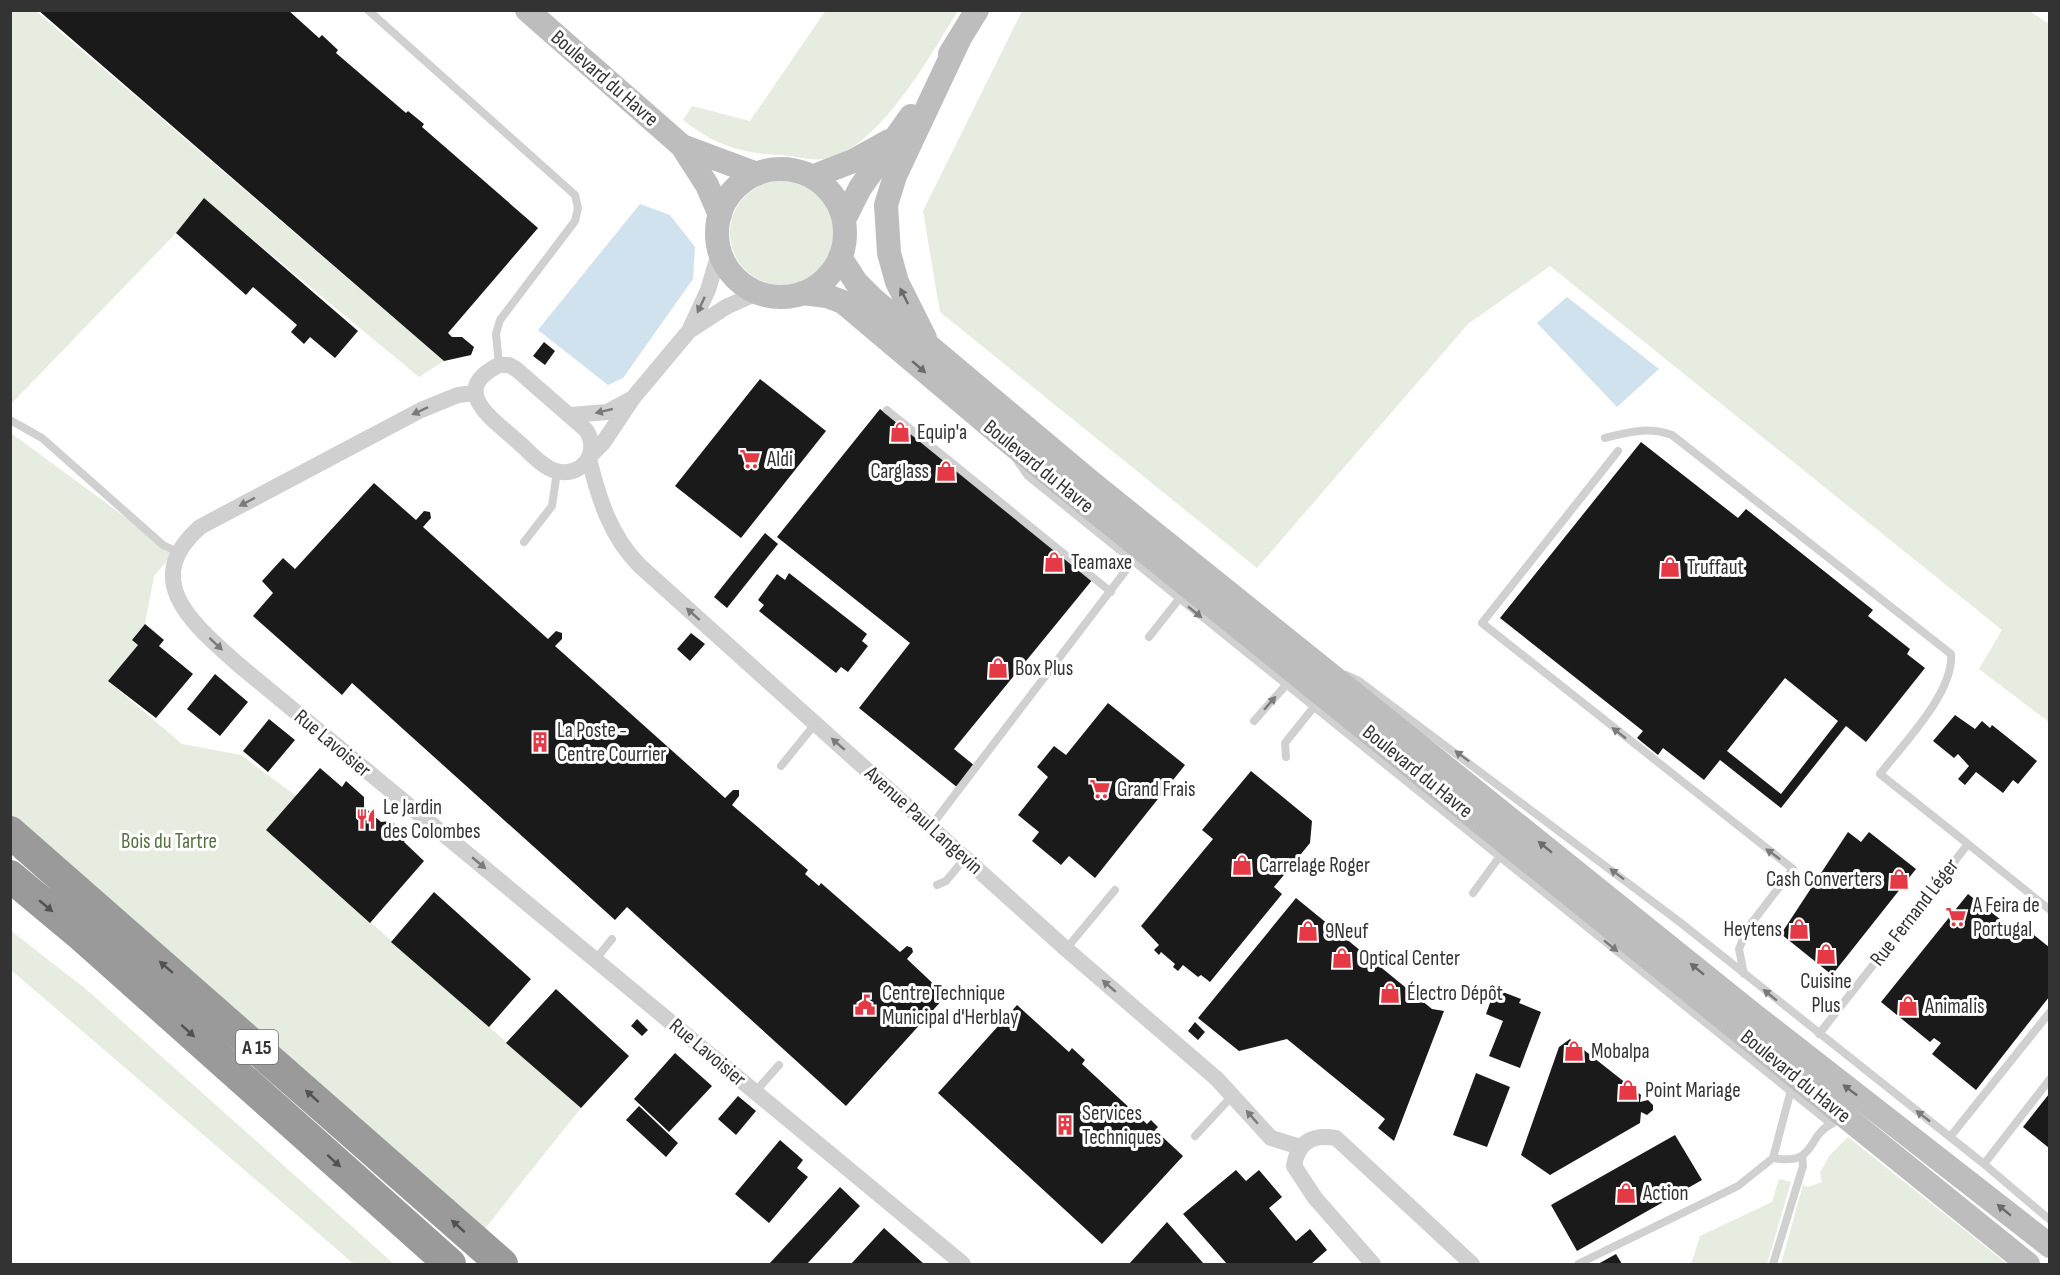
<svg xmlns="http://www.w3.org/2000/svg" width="2060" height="1275" font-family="'Sofia Sans Condensed',sans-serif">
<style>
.green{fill:#e6ecdf}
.water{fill:#cfe2ee}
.building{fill:#1a1a1a;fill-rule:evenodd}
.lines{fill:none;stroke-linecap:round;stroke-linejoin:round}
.lane{stroke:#d0d0d0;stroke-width:8}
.street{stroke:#d0d0d0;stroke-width:16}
.secondary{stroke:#bdbdbd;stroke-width:24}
.highway{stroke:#9a9a9a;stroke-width:32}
.oneway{fill:#6a6a6a}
.oneway2{fill:#7a7a7a}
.oneway3{fill:#525252}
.labels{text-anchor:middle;stroke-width:6;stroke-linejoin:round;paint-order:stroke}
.shield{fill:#fff;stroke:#707070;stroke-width:1.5}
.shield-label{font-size:20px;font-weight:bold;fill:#333}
.street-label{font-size:21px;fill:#333;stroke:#fff}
.poi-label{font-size:21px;fill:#333;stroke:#fff;text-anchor:start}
.park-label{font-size:21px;fill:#56703f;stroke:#fff}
</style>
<rect width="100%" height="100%" fill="#fff"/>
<path class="green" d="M 826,10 L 958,11 C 930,55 879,150 824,159 C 810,161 792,155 778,155 C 740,153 713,144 683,120 L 692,106 L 750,121 Z
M 11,11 L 36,11 L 444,361 L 419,377 L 204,199 L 176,233 L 11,404 Z
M 1022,11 L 2028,10 L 2049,24 L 2049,722 L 1979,669 L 2002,630 L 1550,266 L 1468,324 L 1257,568 L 940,312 L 923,211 Z
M730 233a52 52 0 1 1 104 0a52 52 0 1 1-104 0Z
M 11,433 L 174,553 L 154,576 L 145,624 L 132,639 L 138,645 L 108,681 L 182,744 L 241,755 L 296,796 L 266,830 L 581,1108 L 475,1241 L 11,832 Z
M 10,930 L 87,990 L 394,1264 L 354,1264 L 11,970 Z
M 1848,1137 L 2007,1264 L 1781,1264 L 1803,1185 L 1808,1187 L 1822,1182 L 1820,1173 L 1829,1156 Z
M 1779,1179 L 1791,1182 L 1767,1264 L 1691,1264 L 1700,1236 L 1772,1202 Z"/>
<path class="water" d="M 640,204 L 670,215 L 695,247 L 693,279 L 623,378 L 608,385 L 538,330 Z
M 1567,297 L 1659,369 L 1617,407 L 1537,323 Z"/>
<path class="building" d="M 38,10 L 288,10 L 319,38 L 322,35 L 338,50 L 336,53 L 406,113 L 408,111 L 424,124 L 422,127 L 538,228 L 448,333 L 452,337 L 462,337 L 474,347 L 471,355 L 444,361 Z
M 204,198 L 358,331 L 335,358 L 310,337 L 304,344 L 291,332 L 297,325 L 253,287 L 246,295 L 176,233 Z
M 544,342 L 555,351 L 545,365 L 533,356 Z
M 760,379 L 826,431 L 741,538 L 675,486 Z
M 880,409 L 1093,579 L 954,749 L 975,766 L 958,788 L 859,708 L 910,643 L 777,537 Z
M 1641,442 L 1738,518 L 1746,509 L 1873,610 L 1868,616 L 1910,649 L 1907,654 L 1925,668 L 1866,742 L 1846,726 L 1781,808 L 1720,760 L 1704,780 L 1663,748 L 1658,755 L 1637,738 L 1643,731 L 1500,618 ZM 1785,678 L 1838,721 L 1781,794 L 1727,751 Z
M 374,483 L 416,520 L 424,511 L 430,512 L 431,518 L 423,527 L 548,639 L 556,631 L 562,633 L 562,639 L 555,646 L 725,798 L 733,790 L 739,790 L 739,796 L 732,805 L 808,870 L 805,874 L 819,886 L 821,883 L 900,952 L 907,946 L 912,948 L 913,952 L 907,959 L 941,991 L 939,994 L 944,998 L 846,1106 L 627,907 L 615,920 L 352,683 L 342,695 L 253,616 L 273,593 L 262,581 L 283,558 L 295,569 Z
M 765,533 L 778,544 L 727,608 L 714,597 Z
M 789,573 L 867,634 L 862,641 L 868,646 L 848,672 L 841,667 L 836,673 L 759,611 L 764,605 L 758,600 L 777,574 L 785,580 Z
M 145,624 L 164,640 L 159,646 L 193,674 L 156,718 L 108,681 L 138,645 L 132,640 Z
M 691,633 L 705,644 L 690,661 L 677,649 Z
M 215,674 L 248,702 L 220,736 L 187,709 Z
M 1108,703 L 1185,765 L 1095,878 L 1069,856 L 1061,865 L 1032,841 L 1039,832 L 1018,815 L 1048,777 L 1037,767 L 1054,746 L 1066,755 Z
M 1955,715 L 1975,729 L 1982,721 L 1990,728 L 1992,725 L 2037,761 L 2018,784 L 2013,780 L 2003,793 L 1976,772 L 1965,785 L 1958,779 L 1969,766 L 1958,754 L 1954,758 L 1933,741 Z
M 269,719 L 295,740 L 268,772 L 243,751 Z
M 320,768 L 342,787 L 346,781 L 364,797 L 364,807 L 381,822 L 391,821 L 408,836 L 404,842 L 424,861 L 370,923 L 266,830 Z
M 1251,771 L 1312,821 L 1310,843 L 1274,887 L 1282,894 L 1210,982 L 1201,975 L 1198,977 L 1183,965 L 1178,971 L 1173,967 L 1175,964 L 1161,952 L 1159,955 L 1154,950 L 1159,945 L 1141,926 L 1213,839 L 1202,830 Z
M 1848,832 L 1861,842 L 1869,832 L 1916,869 L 1832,975 L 1781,934 Z
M 434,892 L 531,979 L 489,1027 L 391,942 Z
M 1968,894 L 2024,938 L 2029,931 L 2049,947 L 2049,997 L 1976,1090 L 1932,1054 L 1941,1043 L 1934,1038 L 1930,1042 L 1881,1002 Z
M 1296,898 L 1432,1009 L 1444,1011 L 1394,1141 L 1378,1128 L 1385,1119 L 1287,1039 L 1239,1051 L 1198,1018 Z
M 556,989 L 629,1056 L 581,1108 L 506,1043 Z
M 1495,989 L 1521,999 L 1519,1003 L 1541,1012 L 1520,1068 L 1489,1056 L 1503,1021 L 1486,1014 Z
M 1017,1005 L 1069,1052 L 1072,1048 L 1085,1060 L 1082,1064 L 1147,1124 L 1151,1120 L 1158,1127 L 1155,1130 L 1183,1156 L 1102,1244 L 938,1093 Z
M 637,1019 L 648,1030 L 642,1036 L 631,1026 Z
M 1195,1022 L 1205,1032 L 1198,1040 L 1188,1031 Z
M 1570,1039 L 1641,1095 L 1640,1102 L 1648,1100 L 1653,1105 L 1653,1110 L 1647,1115 L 1641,1112 L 1640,1123 L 1550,1175 L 1521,1155 L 1559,1047 Z
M 675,1053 L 712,1086 L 669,1132 L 634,1099 Z
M 1476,1073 L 1510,1087 L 1487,1147 L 1453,1135 Z
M 2049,1094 L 2049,1148 L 2023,1127 Z
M 738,1096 L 756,1111 L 736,1135 L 718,1119 Z
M 639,1106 L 678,1143 L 666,1157 L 626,1120 Z
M 1675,1135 L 1702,1180 L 1577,1251 L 1551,1205 Z
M 780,1140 L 803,1160 L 797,1168 L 808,1177 L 769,1223 L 735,1194 Z
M 1236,1170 L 1246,1181 L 1259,1170 L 1282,1197 L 1269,1208 L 1296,1241 L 1310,1229 L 1327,1250 L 1311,1264 L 1227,1264 L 1183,1214 Z
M 840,1187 L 860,1206 L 807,1264 L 769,1264 Z
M 1167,1222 L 1204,1264 L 1129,1264 Z
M 884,1228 L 924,1264 L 851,1264 Z
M 1616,1254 L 1622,1264 L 1598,1264 Z"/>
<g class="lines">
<path class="lane" d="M 368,10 L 575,195 L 578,208 L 575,221 L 500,320 L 496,334 L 499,365
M 887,410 L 1111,592
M 10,420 L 42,438 L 163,545 L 178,552
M 1605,438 C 1629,432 1648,426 1672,435 L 1951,654 C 1954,693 1903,744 1880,774 L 1968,844
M 1618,451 L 1482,623 L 1793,869 L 1747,929 L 1739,949 L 1744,974
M 1014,456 L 1028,476 L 1830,1123
M 524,542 L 552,506 L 557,472
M 1149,637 L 1179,599
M 1346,675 L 1359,681 L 1681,923 L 1984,1164 L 2050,1220
M 1254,721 L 1286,685
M 1286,757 L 1285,743 L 1313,708
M 781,766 L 815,724
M 931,826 L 1133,561
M 937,885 L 946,881 L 966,857
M 1473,893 L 1500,856
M 1066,949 L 1115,890
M 595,960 L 612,939
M 1819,1034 L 1968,844 L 2050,910
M 1791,1090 L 1773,1158 C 1818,1166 1805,1136 1833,1123
M 755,1092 L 779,1065
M 1195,1136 L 1233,1095
M 1950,1137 L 2050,1012
M 1984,1164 L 2050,1079
M 1578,1264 L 1738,1186 L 1773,1158
M 1773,1264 L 1803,1166 L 1802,1156"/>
<path class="street" d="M 720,250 L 708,290 L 689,331 L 726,307 L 759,292
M 499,365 L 509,365 L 516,369 L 586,430 C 601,452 582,478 556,471 C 541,467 527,449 516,440 C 491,418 449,390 499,365 Z
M 475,393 L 458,395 L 421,410 L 200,527 C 138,582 196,626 239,665 L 963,1264
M 633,398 L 689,331
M 571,415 L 607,412 L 633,398 L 603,443 L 593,453
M 589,459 C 599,499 610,536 640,566 L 1066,949 L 1217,1079 L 1271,1138 L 1300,1147
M 1373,1264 L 1315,1198 L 1294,1166 C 1298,1142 1312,1134 1336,1138 L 1472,1264"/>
<path class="secondary" d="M 527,10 L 682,146 L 707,185 L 720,215
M 950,54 L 977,10
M 682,146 L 757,174
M717 233a64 64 0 1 1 128 0a64 64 0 1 1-128 0Z
M 812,177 L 853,161 L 889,141
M 844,220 L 860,188 L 911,116
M 840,257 L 856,282 L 873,299 L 1092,483 L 1754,1015 L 2050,1246
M 802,293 L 827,296 L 843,302 L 1009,442 L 2028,1264
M 925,338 L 897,282 L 889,253 L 886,205 L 895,176 L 959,40"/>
<path class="highway" d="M 10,832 L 502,1264
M 10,876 L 82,936 L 450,1264"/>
</g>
<defs><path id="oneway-solid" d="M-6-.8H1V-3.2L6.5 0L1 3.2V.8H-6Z" transform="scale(1.5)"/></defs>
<g class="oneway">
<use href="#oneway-solid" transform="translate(904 296) rotate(-117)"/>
<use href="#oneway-solid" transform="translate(919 367) rotate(41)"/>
<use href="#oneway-solid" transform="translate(1545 847) rotate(-141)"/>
<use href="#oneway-solid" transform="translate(1697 969) rotate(-141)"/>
<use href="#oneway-solid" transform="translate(1850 1090) rotate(-143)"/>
<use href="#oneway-solid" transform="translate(2004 1210) rotate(-141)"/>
</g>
<g class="oneway2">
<use href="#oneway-solid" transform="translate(701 305) rotate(115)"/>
<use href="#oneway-solid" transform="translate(420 411) rotate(155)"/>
<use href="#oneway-solid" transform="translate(604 411) rotate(167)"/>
<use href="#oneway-solid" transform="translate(247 502) rotate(152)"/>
<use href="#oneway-solid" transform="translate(1195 612) rotate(39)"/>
<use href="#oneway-solid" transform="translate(693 614) rotate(-138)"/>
<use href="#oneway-solid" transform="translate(216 644) rotate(43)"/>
<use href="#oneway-solid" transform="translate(1270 703) rotate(-49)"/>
<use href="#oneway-solid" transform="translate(1619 733) rotate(-142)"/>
<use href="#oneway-solid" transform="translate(838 744) rotate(-139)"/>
<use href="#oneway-solid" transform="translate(1462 756) rotate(-143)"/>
<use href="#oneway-solid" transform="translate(1773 854) rotate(-143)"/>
<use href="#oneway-solid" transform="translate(479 863) rotate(40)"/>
<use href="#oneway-solid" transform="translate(1617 874) rotate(-143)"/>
<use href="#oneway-solid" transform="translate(1611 946) rotate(39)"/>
<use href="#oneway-solid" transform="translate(1109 986) rotate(-139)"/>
<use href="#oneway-solid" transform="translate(1770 995) rotate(-141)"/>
<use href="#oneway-solid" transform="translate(1923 1116) rotate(-142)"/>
<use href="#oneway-solid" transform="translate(1252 1117) rotate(-131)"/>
</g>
<g class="oneway3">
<use href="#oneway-solid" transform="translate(46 906) rotate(40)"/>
<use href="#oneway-solid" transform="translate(166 967) rotate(-139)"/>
<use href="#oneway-solid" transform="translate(188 1031) rotate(42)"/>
<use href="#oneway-solid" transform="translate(312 1096) rotate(-138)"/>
<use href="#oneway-solid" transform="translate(334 1161) rotate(42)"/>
<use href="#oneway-solid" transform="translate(458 1226) rotate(-138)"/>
</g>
<defs>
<g id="shop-bare" transform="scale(1.62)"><path d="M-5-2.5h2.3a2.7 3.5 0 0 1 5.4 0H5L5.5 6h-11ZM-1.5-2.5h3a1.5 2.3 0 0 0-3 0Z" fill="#e63946" stroke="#fff" stroke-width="2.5" paint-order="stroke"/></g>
<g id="supermarket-bare" transform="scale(1.62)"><path d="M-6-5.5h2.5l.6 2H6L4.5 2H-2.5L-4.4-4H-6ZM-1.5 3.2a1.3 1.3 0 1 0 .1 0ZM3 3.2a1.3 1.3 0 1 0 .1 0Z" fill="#e63946" stroke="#fff" stroke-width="2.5" paint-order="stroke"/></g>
<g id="building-bare" transform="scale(1.62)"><path d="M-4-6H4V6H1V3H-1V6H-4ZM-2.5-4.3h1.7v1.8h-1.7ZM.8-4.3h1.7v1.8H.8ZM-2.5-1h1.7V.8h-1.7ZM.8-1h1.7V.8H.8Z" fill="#e63946" stroke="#fff" stroke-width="2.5" paint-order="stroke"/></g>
<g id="restaurant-bare" transform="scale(1.62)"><path d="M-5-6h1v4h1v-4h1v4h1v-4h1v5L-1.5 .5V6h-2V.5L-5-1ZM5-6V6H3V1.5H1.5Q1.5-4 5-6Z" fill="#e63946" stroke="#fff" stroke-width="2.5" paint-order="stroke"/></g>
<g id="civic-bare" transform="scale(1.62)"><path d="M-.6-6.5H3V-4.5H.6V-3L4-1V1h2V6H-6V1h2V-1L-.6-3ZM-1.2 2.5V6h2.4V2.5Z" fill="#e63946" stroke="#fff" stroke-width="2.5" paint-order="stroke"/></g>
</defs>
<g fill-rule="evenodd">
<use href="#shop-bare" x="900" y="432"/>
<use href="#supermarket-bare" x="750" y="459"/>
<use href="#shop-bare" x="946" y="471"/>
<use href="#shop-bare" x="1054" y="562"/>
<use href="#shop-bare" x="1670" y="567"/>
<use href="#shop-bare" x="998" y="668"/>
<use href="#building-bare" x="540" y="742"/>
<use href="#supermarket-bare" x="1100" y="789"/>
<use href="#restaurant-bare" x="366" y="819"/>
<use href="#shop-bare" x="1242" y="865"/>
<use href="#shop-bare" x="1899" y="879"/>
<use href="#supermarket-bare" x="1956" y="917"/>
<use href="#shop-bare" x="1799" y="929"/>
<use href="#shop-bare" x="1308" y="931"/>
<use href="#shop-bare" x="1826" y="954"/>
<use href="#shop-bare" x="1342" y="958"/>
<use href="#shop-bare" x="1390" y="993"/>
<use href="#civic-bare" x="865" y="1005"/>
<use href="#shop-bare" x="1908" y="1006"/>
<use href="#shop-bare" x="1574" y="1051"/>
<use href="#shop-bare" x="1628" y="1090"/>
<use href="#building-bare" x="1065" y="1125"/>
<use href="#shop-bare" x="1626" y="1193"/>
</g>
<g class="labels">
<rect class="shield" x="236" y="1030" width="42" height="34" rx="4.5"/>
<g class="shield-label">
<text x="257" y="1054">A 15</text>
</g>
<g class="street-label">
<text transform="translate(605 78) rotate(41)" y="7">Boulevard du Havre</text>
<text transform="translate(1039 466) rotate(39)" y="7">Boulevard du Havre</text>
<text transform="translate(333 743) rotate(40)" y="7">Rue Lavoisier</text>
<text transform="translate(1418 771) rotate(39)" y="7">Boulevard du Havre</text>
<text transform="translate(924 820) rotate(42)" y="7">Avenue Paul Langevin</text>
<text transform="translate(1914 912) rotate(-52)" y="7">Rue Fernand Léger</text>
<text transform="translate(708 1052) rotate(40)" y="7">Rue Lavoisier</text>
<text transform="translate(1796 1076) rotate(39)" y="7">Boulevard du Havre</text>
</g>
<g class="poi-label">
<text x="917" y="439">Equip'a</text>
<text x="767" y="466">Aldi</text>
<text x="929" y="478" text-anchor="end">Carglass</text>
<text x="1071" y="569">Teamaxe</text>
<text x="1687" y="574">Truffaut</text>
<text x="1015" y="675">Box Plus</text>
<text x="557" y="737">La Poste -<tspan x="557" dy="24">Centre Courrier</tspan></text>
<text x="1117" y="796">Grand Frais</text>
<text x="383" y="814">Le Jardin<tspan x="383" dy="24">des Colombes</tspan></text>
<text x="1259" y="872">Carrelage Roger</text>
<text x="1882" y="886" text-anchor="end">Cash Converters</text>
<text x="1973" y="912">A Feira de<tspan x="1973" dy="24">Portugal</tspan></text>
<text x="1782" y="936" text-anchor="end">Heytens</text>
<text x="1325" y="938">9Neuf</text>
<text x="1359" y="965">Optical Center</text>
<text x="1826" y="988" text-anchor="middle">Cuisine<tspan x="1826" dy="24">Plus</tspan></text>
<text x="882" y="1000">Centre Technique<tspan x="882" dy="24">Municipal d'Herblay</tspan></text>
<text x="1407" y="1000">Électro Dépôt</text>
<text x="1925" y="1013">Animalis</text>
<text x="1591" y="1058">Mobalpa</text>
<text x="1645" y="1097">Point Mariage</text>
<text x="1082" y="1120">Services<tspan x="1082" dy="24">Techniques</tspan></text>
<text x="1643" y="1200">Action</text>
</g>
<g class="park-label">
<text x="169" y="848">Bois du Tartre</text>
</g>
</g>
<rect width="2060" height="1275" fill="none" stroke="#333333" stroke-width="24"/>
</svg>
